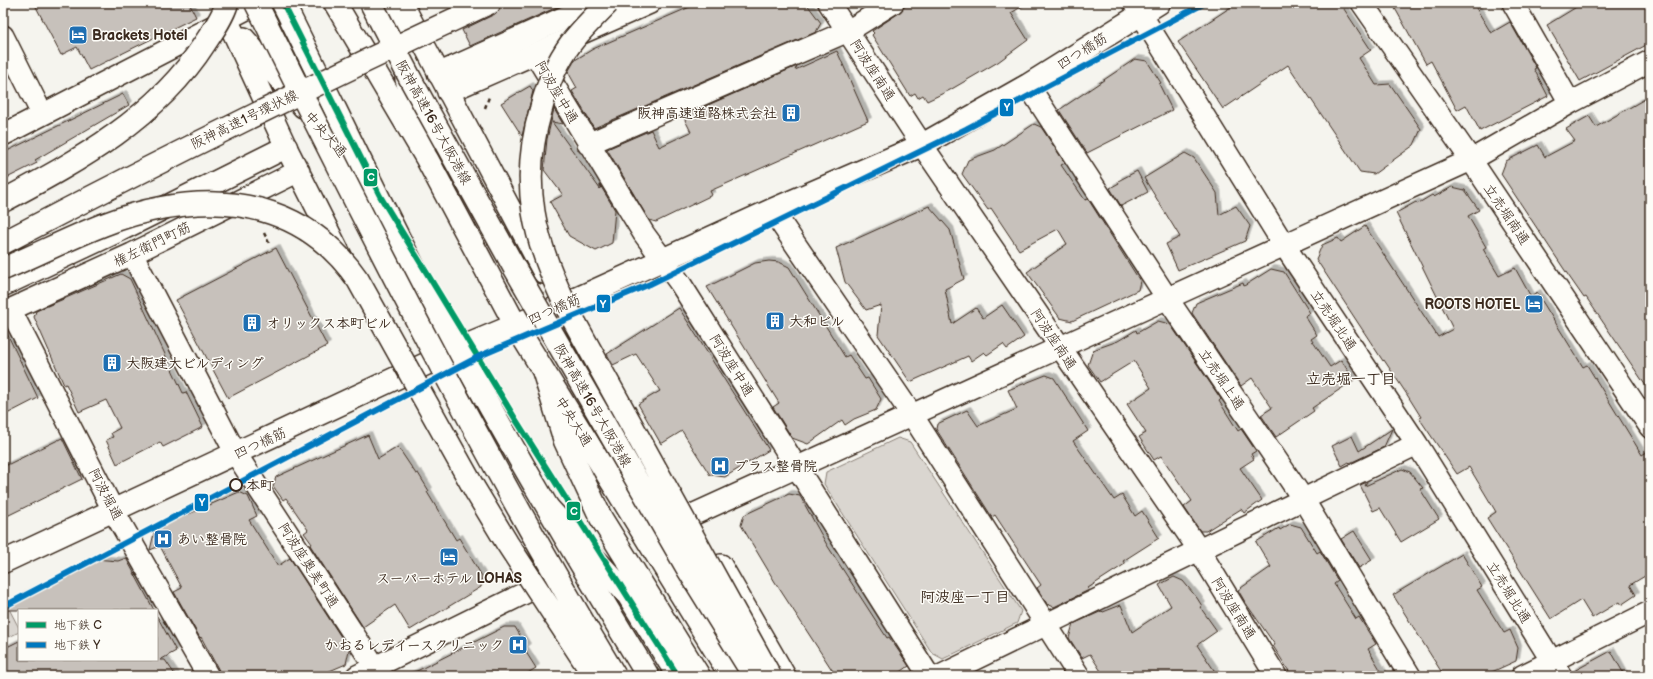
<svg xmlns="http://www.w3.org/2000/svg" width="1653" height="679" font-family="'Balsamiq Sans','Klee One',sans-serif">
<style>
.green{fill:#dad6d0;stroke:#8a8077}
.building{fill:#c7c1bb;stroke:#3b2a1e;filter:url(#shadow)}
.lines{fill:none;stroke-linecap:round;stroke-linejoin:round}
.minor-casing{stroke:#3b2a1e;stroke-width:24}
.major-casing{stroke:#3b2a1e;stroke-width:25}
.highway-casing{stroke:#3b2a1e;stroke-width:25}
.path{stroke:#3b2a1e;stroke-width:2.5;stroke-dasharray:4 3;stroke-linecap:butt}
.minor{stroke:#fdfcf7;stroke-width:21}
.major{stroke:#fdfcf7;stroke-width:22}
.highway{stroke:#fdfcf7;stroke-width:22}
.highway-bridge-casing{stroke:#3b2a1e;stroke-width:25;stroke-linecap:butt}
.highway-bridge{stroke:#fdfcf7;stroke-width:22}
.metro-1-casing{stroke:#fdfcf7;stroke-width:9}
.metro-2-casing{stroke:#fdfcf7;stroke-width:9}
.metro-1{stroke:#019a66;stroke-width:6}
.metro-2{stroke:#0078be;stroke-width:6}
.stop-dot{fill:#fdfcf7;stroke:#3b2a1e;stroke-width:2}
.labels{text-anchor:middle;stroke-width:3;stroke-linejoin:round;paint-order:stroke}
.poi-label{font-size:14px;font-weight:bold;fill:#3b2a1e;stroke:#fdfcf7;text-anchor:start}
.street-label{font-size:14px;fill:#3b2a1e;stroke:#fdfcf7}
.stop-label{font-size:14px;font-weight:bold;fill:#3b2a1e;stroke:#fdfcf7;text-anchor:start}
.neighbourhood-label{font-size:15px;font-weight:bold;fill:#3b2a1e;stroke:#fdfcf7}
.line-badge{stroke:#fdfcf7;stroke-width:1.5}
.badge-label{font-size:11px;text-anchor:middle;font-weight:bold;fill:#fff}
</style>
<defs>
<filter id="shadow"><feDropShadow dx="3.5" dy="-3.5" stdDeviation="0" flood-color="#0004"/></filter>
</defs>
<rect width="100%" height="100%" fill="#f5f4ee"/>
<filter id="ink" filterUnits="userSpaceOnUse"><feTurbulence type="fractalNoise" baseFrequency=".025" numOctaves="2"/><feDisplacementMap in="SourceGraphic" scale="8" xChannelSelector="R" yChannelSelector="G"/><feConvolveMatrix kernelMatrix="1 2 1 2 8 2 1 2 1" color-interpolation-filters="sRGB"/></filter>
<g filter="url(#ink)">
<path class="green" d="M 898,438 L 910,442 L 1021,611 L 1017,623 L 943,659 L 932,653 L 824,484 L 826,472 Z
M 7,605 L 19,628 L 19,632 L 3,640 L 3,607 Z"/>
<path class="building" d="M 34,3 L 189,3 L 196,17 L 89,70 L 77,47 L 61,55 Z
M 501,3 L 566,3 L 470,46 L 462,30 L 495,14 L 499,10 Z
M 699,3 L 806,3 L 821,23 L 816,32 L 594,128 L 572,91 L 577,88 L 568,72 L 575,60 L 593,49 Z
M 910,3 L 1028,3 L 1011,13 L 1028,40 L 998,62 L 950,90 L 927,101 L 923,95 L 918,98 L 915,93 L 910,96 L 872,35 L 874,33 L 872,31 L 899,13 L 904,7 Z
M 1237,3 L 1340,3 L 1371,50 L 1359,58 L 1376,85 L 1390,84 L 1421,129 L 1414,145 L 1374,174 L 1360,172 L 1288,65 L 1223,109 L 1178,42 Z
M 1392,3 L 1473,3 L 1491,33 L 1510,22 L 1536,68 L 1534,69 L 1548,96 L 1480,131 L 1466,105 L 1457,110 L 1431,61 L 1426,64 Z
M 1583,3 L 1650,3 L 1650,43 L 1580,81 L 1547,25 Z
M 837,51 L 868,121 L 710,191 L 712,195 L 656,222 L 649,220 L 607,149 L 651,130 L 659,147 L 691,132 L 683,116 L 797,66 L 795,70 Z
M 1135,59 L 1147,61 L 1161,83 L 1159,84 L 1172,110 L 1087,153 L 1059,110 Z
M 530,86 L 533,91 L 522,136 L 501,103 Z
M 123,94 L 129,105 L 35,160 L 37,163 L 3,180 L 3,153 Z
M 1650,96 L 1650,392 L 1586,297 L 1584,298 L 1568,275 L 1501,174 L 1506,161 L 1538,145 L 1545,157 L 1575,141 L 1566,129 L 1589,116 L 1596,127 Z
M 554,109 L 563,124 L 552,122 L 600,189 L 600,185 L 615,210 L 612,243 L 596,251 L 569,236 L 550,202 L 563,195 L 544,170 L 547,139 Z
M 1034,124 L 1041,127 L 1065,163 L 1061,165 L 1085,200 L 1088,199 L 1140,281 L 1138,290 L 1072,321 L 1060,318 L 1027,272 L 1067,244 L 1058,229 L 1019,250 L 991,208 L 988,210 L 962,174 L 968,160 L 995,150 Z
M 1185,153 L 1194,158 L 1217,193 L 1219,215 L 1236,206 L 1250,226 L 1245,241 L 1178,270 L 1166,244 L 1180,237 L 1144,178 Z
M 1137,171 L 1148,192 L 1121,206 L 1110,188 L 1119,183 L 1118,181 Z
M 1452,187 L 1465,190 L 1479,210 L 1468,216 L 1486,247 L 1483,249 L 1499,276 L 1515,268 L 1531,297 L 1537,293 L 1583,367 L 1587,365 L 1642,455 L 1650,450 L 1650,573 L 1630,585 L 1636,595 L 1621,605 L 1619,602 L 1592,618 L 1581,600 L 1551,619 L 1487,518 L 1496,512 L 1469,467 L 1457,474 L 1419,418 L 1421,417 L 1406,393 L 1384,360 L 1383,361 L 1316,259 L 1322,245 L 1338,238 L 1341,242 L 1365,226 L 1438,337 L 1453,329 L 1396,213 L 1416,202 L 1417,204 L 1432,195 L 1434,197 Z
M 929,206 L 950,230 L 964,279 L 945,289 L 952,324 L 976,308 L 983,318 L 1002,305 L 1024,337 L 1007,349 L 1003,344 L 987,355 L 984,352 L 971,361 L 968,356 L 910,382 L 878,335 L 881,305 L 866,310 L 845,282 L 836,248 Z
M 276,248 L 327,346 L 228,398 L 176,300 Z
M 769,261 L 779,262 L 789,267 L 845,357 L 849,355 L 865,379 L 868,378 L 881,399 L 876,410 L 854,419 L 845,425 L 842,420 L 808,444 L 792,438 L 773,407 L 779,403 L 707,287 L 755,263 Z
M 1271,269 L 1284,272 L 1310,313 L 1305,316 L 1317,335 L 1311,339 L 1330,367 L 1341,360 L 1354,380 L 1312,408 L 1314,411 L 1276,437 L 1261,415 L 1272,408 L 1252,378 L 1241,386 L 1192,313 L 1196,303 L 1243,283 L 1244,286 Z
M 121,274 L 130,279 L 183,393 L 186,392 L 203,427 L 163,447 L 160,442 L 117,464 L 106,440 L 113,437 L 111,433 L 120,428 L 106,400 L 79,412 L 66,384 L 64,385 L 34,317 L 36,311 Z
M 679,308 L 769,450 L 725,477 L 710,475 L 682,431 L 661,444 L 638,404 L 660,391 L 636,354 L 613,365 L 607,354 Z
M 1158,321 L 1170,324 L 1221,399 L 1219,401 L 1238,431 L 1241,429 L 1256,451 L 1251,454 L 1254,459 L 1240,468 L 1262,500 L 1244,513 L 1241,509 L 1206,531 L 1200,531 L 1184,507 L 1192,501 L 1161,456 L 1154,460 L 1139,437 L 1146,433 L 1127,404 L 1151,388 L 1134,361 L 1100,382 L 1088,365 L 1093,350 L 1118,341 L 1136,330 L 1137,333 Z
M 3,325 L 38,398 L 3,416 Z
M 1046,375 L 1054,378 L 1088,431 L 1073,441 L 1114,500 L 1122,495 L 1135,516 L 1142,511 L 1159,538 L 1123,561 L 1125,564 L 1088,588 L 1089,590 L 1054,607 L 1047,604 L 1037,588 L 1041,585 L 995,515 L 992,517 L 936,429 L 937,424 L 967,410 L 978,426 L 1017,409 L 1008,390 Z
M 1392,429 L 1384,447 L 1350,463 L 1349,462 L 1342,466 L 1332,446 L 1352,436 L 1359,451 Z
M 368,435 L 378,459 L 398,447 L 416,474 L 418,473 L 429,491 L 427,492 L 456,540 L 459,538 L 482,576 L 481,587 L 410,630 L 395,605 L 363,627 L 310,545 L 312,544 L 304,533 L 308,530 L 286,498 L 283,500 L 273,486 L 276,477 Z
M 62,438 L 82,479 L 3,518 L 3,467 Z
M 1402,469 L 1410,472 L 1423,488 L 1420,489 L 1439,519 L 1401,542 L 1380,508 L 1373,511 L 1360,485 L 1367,482 L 1365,486 Z
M 239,492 L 248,496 L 257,516 L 249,520 L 278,566 L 290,558 L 343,640 L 349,650 L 346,664 L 318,676 L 222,676 L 201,637 L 200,638 L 174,592 L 182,588 L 160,546 L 150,550 L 155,529 Z
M 789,494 L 800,496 L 827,545 L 887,638 L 889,637 L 909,666 L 895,676 L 836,676 L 775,582 L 741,525 L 744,515 Z
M 1290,524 L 1301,527 L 1317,553 L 1320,551 L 1338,581 L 1334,584 L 1356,619 L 1359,617 L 1376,644 L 1368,649 L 1384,676 L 1292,676 L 1273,646 L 1275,645 L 1245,602 L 1238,590 L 1271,567 L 1256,542 L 1279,528 L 1280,530 Z
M 1354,531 L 1372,560 L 1359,568 L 1341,539 Z
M 1462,554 L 1482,587 L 1477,590 L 1504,633 L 1510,630 L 1518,648 L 1516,661 L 1483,676 L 1444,676 L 1393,595 Z
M 126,558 L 154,610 L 3,610 L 3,607 L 20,598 L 19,596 L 41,585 L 42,587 L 95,559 L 118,561 Z
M 1174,577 L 1183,581 L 1197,598 L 1202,606 L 1200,607 L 1217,631 L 1197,645 L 1218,676 L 1104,676 L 1090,654 L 1082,658 L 1069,638 L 1073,624 L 1102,611 L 1103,612 L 1121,605 L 1132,632 L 1171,606 L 1159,585 Z
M 157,616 L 176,651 L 160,660 L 165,660 L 176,676 L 6,676 L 3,670 L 3,649 L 19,641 L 19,660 L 157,660 Z
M 504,627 L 515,627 L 527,647 L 524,649 L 536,668 L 523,676 L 407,676 Z
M 1611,651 L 1625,676 L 1573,676 L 1572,672 Z"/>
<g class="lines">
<g class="minor-casing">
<path id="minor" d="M 386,3 L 397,43
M 402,3 L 544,273
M 829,3 L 922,145 L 1199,550 L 1276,676
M 1134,3 L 1284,245 L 1417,444 L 1561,676
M 1362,3 L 1471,160 L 1650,427
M 1513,3 L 1570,103
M 227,19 L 286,147 L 343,260
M 3,36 L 42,114
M 244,38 L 303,107
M 535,54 L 644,234 L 680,283 L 929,676
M 406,79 L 424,148
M 1028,85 L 1167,298 L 1303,499 L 1410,676
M 448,92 L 650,3
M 3,135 L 258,3
M 588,144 L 848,31 L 893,3
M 772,210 L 912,415 L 1079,676
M 132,254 L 236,454 L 381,676
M 10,309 L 113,510 L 208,676
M 3,313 L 132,254 L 299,171
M 668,526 L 1471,160 L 1570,103 L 1650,61
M 721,565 L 785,676
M 357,676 L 543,584
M 940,676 L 1417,444
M 1522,676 L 1650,612"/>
</g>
<g class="major-casing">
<path id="major" d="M 283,3 C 341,119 395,237 458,350 C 519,460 583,569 648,676
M 335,3 L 427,159 L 516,326 L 731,676
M 3,562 L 458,349 L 561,306 L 772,210 L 922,145 L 1028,85 L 1159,3"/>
</g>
<g class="highway-casing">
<path id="highway" d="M 439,74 L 597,3
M 3,285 L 120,230 L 286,147
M 544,373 L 565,441 L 601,518 L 699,676
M 549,509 L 628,595 L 678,676"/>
</g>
<path class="path" d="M 485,108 L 489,97
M 264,233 L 269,243"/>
<use href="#minor" class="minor"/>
<use href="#major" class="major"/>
<use href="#highway" class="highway"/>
<g class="highway-bridge-casing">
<path id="highway-bridge" d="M 256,3 C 369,231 484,458 615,676
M 371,3 L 412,82 L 514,267 L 689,571 L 754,676
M 608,3 C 595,16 582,29 571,43 C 557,62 547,86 541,109 C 519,184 534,242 568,310 L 770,676
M 3,201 C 80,160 157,118 205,43 C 213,31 223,17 227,3
M 3,243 C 163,159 325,79 489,3
M 3,269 C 54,248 105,218 161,208 C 239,193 311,212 358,280 L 475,490 L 507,543 L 594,676"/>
</g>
<use href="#highway-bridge" class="highway-bridge"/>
<g class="metro-1-casing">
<path id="metro-1" d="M 283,3 L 380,196 L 516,420 L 678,676"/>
</g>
<g class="metro-2-casing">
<path id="metro-2" d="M 3,607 L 482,355 L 650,284 L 966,129 L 1205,3"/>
</g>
<use href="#metro-1" class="metro-1"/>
<use href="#metro-2" class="metro-2"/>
</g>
</g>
<defs>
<g id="hotel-square" transform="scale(1)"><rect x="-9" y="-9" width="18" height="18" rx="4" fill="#1f6fb2" stroke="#fdfcf7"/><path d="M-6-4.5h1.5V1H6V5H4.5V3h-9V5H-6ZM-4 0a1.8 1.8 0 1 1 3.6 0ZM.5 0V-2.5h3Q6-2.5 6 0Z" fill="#fff"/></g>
<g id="building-square" transform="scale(1)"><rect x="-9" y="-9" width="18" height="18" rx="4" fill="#1f6fb2" stroke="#fdfcf7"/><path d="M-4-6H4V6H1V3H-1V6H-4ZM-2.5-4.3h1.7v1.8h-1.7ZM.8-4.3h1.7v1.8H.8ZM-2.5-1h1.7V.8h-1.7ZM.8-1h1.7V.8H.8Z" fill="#fff"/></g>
<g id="hospital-square" transform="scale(1)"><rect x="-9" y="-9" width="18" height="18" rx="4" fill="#1f6fb2" stroke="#fdfcf7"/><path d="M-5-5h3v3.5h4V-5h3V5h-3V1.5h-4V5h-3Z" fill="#fff"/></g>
</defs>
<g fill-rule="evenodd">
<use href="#hotel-square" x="78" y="35"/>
<use href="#building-square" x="791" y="113"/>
<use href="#hotel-square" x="1534" y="304"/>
<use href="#building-square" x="775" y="321"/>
<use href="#building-square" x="252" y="323"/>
<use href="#building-square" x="112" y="363"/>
<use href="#hospital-square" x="720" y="466"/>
<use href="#hospital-square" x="163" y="539"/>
<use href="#hotel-square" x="449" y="557"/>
<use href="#hospital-square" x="518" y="645"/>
</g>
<circle class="stop-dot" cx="236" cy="485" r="6"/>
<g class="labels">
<g class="poi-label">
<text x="92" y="40">Brackets Hotel</text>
<text x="777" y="118" text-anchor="end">阪神高速道路株式会社</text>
<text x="1520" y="309" text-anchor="end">ROOTS HOTEL</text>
<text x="789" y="326">大和ビル</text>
<text x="266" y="328">オリックス本町ビル</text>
<text x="126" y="368">大阪建大ビルディング</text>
<text x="734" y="471">プラス整骨院</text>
<text x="177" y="544">あい整骨院</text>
<text x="449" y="583" text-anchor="middle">スーパーホテル LOHAS</text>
<text x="504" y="650" text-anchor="end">かおるレデイースクリニック</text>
</g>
<g class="street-label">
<text transform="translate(1082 51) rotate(-32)" y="5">四つ橋筋</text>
<text transform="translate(873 70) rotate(57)" y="5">阿波座南通</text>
<text transform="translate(557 92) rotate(59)" y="5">阿波座中通</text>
<text transform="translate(244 119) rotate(-26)" y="5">阪神高速1号環状線</text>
<text transform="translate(434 122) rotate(61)" y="5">阪神高速16号大阪港線</text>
<text transform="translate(326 134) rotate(49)" y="5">中央大通</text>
<text transform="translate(1507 214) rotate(56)" y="5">立売堀南通</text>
<text transform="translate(152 244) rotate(-26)" y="5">権左衛門町筋</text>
<text transform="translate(554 309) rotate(-24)" y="5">四つ橋筋</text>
<text transform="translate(1334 320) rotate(56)" y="5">立売堀北通</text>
<text transform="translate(1054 339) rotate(56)" y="5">阿波座南通</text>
<text transform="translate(732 365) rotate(58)" y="5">阿波座中通</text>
<text transform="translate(1222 379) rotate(56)" y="5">立売堀上通</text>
<text transform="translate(593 405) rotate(60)" y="5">阪神高速16号大阪港線</text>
<text transform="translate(574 421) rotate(58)" y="5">中央大通</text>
<text transform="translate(260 443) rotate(-25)" y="5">四つ橋筋</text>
<text transform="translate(106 494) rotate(62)" y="5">阿波堀通</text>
<text transform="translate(309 565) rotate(57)" y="5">阿波座奥美町通</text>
<text transform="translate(1509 592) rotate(58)" y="5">立売堀北通</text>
<text transform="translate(1234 608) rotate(58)" y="5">阿波座南通</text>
</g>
<g class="stop-label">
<text x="246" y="490">本町</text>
</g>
<g class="neighbourhood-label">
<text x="1351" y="384">立売堀一丁目</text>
<text x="965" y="602">阿波座一丁目</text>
</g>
</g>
<g class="line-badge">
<rect x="999" y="98" width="15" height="19" rx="4" fill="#0078be"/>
<rect x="363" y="168" width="15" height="19" rx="4" fill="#019a66"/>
<rect x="596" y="294" width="15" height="19" rx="4" fill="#0078be"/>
<rect x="194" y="493" width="15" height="19" rx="4" fill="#0078be"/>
<rect x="566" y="501" width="15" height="20" rx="4" fill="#019a66"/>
</g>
<g class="badge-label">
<text x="1007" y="111">Y</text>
<text x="371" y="181">C</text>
<text x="603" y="308">Y</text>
<text x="202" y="506">Y</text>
<text x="574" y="515">C</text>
</g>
<rect width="1653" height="679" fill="none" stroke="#fdfcf7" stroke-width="16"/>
<rect x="8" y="8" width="1637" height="663" fill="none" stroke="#3b2a1e" stroke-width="1.5" filter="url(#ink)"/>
<rect x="18" y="609" width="140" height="52" fill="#fdfcf7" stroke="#afa8a0"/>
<rect x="26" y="622" width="20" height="6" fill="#019a66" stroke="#afa8a0"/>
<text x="54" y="629" font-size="12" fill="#3b2a1e">地下鉄 C</text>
<rect x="26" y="642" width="20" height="6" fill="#0078be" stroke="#afa8a0"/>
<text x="54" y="649" font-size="12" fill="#3b2a1e">地下鉄 Y</text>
</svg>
